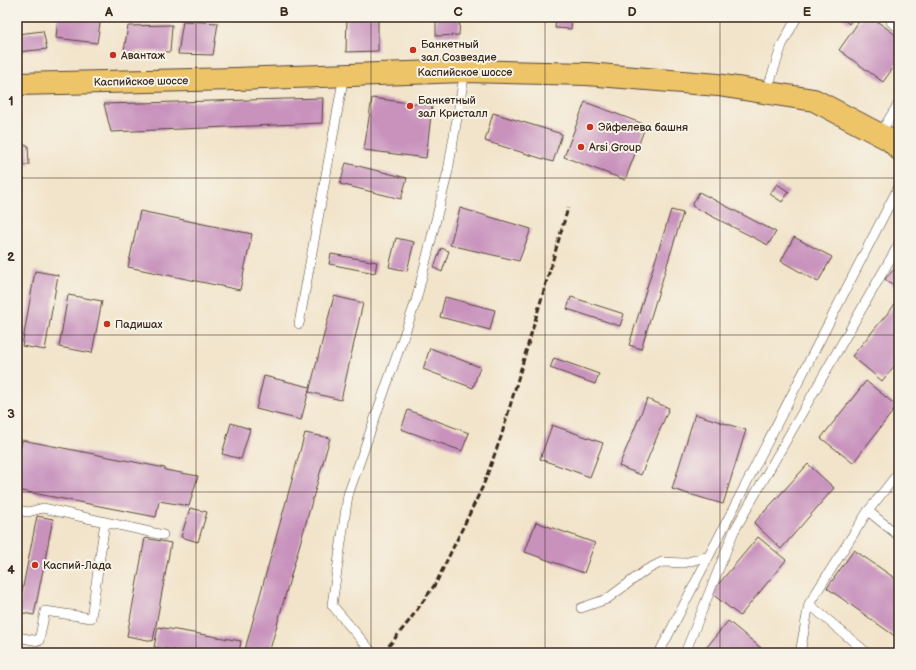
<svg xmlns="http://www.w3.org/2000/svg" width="916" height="670" font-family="'Balsamiq Sans',sans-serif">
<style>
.building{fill:#c892bd}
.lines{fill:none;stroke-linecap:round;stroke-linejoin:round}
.lane-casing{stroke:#564638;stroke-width:10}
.primary-casing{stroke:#564638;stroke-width:24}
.lane{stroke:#fff;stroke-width:9}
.primary{stroke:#eec469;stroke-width:22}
.rail{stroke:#3b2a1e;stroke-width:3;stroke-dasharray:6 3;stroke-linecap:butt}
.grid{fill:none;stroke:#3b2a1e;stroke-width:1;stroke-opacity:0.55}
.poi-dot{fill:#c8321e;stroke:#f7f3e8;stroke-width:1.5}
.labels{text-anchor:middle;stroke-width:4;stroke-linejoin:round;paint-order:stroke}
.poi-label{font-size:11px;fill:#3b2a1e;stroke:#f7f3e8;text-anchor:start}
.street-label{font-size:11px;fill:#3b2a1e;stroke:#f7f3e8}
.neatline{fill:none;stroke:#3b2a1e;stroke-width:1.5}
.grid-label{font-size:13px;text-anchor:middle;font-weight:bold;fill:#3b2a1e}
</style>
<rect width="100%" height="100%" fill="#f7f3e8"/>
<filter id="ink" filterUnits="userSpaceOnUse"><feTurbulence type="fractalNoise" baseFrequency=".025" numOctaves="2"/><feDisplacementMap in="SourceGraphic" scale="8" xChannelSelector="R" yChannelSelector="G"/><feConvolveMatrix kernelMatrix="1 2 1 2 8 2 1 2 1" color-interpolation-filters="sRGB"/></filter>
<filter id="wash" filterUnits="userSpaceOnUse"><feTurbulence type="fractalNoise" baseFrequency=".012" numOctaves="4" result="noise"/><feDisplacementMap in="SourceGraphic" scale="16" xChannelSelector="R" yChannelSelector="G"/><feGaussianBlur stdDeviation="0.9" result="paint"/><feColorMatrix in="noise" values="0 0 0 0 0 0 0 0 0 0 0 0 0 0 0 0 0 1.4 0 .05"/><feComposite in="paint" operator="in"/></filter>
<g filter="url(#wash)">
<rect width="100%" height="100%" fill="#f2e4ca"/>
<g id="blocks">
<path class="building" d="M 58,17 L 101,17 L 97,43 L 56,38 Z
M 347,17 L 378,17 L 378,51 L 346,52 Z
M 436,17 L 460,17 L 459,35 L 436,36 Z
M 556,17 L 572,17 L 571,29 L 555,28 Z
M 841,17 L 854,17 L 849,24 Z
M 862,17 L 871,17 L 899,37 L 899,60 L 883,82 L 839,50 Z
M 183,21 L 218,23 L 213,55 L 178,54 Z
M 172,25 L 170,52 L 124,51 L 128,26 Z
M 43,31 L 47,49 L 17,52 L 17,34 Z
M 323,98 L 322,123 L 111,132 L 104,104 Z
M 372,98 L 432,106 L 426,158 L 364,150 Z
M 585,102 L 646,125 L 625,180 L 564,157 Z
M 493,113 L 562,134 L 553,162 L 485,141 Z
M 17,145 L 28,145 L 29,165 L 17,165 Z
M 346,163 L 407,178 L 401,199 L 340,184 Z
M 17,178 L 24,178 L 18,218 L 17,218 Z
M 777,184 L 789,192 L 782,202 L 770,194 Z
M 699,192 L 776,232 L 768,245 L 692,206 Z
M 460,208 L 531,229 L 519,261 L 450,245 Z
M 671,210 L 683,213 L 641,349 L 629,345 Z
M 140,211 L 252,234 L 240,290 L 128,267 Z
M 794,237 L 832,257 L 818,282 L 781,261 Z
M 396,238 L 414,242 L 407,271 L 389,267 Z
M 441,248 L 449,251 L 442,272 L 434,268 Z
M 331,254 L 377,262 L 375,273 L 329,264 Z
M 899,264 L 899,291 L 885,279 Z
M 35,271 L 58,275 L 45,350 L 22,346 Z
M 68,295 L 102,301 L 92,353 L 59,347 Z
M 334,296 L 363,303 L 341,400 L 309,392 Z
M 445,297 L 495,310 L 490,330 L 440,317 Z
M 571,297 L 624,314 L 620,326 L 567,309 Z
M 897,302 L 899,304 L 899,360 L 882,381 L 852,356 Z
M 430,348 L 480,367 L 473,388 L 423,369 Z
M 554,358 L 599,374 L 595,384 L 550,368 Z
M 264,376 L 310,387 L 301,420 L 256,409 Z
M 866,381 L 897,406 L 853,463 L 821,438 Z
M 647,399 L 669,408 L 641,475 L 619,466 Z
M 408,410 L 469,433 L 462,451 L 401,429 Z
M 695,414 L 746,430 L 723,504 L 672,489 Z
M 231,423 L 250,429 L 241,459 L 222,454 Z
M 552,425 L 603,443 L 590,477 L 540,459 Z
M 305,433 L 330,438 L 269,653 L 244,653 Z
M 22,440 L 165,468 L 165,470 L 198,476 L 189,506 L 159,501 L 156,517 L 17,490 L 17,465 Z
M 808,464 L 834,488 L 781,549 L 754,523 Z
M 190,508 L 207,512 L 198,542 L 181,537 Z
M 37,516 L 53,519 L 34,615 L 18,612 Z
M 536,522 L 595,543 L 584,573 L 525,552 Z
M 758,537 L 786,560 L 740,616 L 711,593 Z
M 145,538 L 171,543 L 153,641 L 127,636 Z
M 854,550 L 899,581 L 899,639 L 827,588 Z
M 728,621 L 761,648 L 756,653 L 702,653 Z
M 158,627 L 241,641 L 239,653 L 191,653 L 154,647 Z
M 24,649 L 66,652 L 66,653 L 24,653 Z"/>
</g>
</g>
<g filter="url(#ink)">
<use href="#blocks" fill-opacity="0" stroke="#564638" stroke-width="1"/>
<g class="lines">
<g class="lane-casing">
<path id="lane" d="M 891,17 L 891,22 L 899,28
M 766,93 L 782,45 L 797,17
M 879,135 L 899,103
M 299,324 L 344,75
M 899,472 L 868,511 L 899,536
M 17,510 L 28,512 L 43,508 L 163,535
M 809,604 L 867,653
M 581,608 L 607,599 L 646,570 L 662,562 L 684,563 L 709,556 L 899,186
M 17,637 L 39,641 L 45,611 L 91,618 L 105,522
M 369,653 L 371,651 L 332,605 L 348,495 L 416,301 L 448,171 L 465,71
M 659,653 L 709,556
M 685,653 L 734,531 L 899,244
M 800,653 L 809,604 L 868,511"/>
</g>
<g class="primary-casing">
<path id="primary" d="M 17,84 L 236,79 L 465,71 L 587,74 L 718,85 L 814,100 L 890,140 L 899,149"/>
</g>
<use href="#lane" class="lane"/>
<use href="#primary" class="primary"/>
<path class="rail" d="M 383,653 L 409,621 L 436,583 L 483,486 L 501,437 L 568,208"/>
</g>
</g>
<path class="grid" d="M 196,17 L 196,653M 371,17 L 371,653M 545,17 L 545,653M 720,17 L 720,653M 17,178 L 899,178M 17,335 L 899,335M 17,492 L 899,492"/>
<g class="poi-dot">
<circle cx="413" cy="50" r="4"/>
<circle cx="113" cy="55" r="4"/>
<circle cx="410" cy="106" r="4"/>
<circle cx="590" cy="127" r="4"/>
<circle cx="581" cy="147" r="4"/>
<circle cx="107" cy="324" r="4"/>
<circle cx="35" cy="565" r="4"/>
</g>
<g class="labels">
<g class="poi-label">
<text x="421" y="48">Банкетный<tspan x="421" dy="13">зал Созвездие</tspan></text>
<text x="121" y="59">Авантаж</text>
<text x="418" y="104">Банкетный<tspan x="418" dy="13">зал Кристалл</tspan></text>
<text x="598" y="131">Эйфелева башня</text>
<text x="589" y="151">Arsi Group</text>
<text x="115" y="328">Падишах</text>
<text x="43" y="569">Каспий-Лада</text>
</g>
<g class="street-label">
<text x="465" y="76">Каспийское шоссе</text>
<text transform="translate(141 81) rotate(-1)" y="4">Каспийское шоссе</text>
</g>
</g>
<rect width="916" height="670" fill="none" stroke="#f7f3e8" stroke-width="44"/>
<rect x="22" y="22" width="872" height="626" class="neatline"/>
<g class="grid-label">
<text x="109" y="16">A</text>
<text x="284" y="16">B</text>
<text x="458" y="16">C</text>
<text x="632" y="16">D</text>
<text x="807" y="16">E</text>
<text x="11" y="105">1</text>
<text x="11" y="261">2</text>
<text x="11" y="418">3</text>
<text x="11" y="574">4</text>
</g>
</svg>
